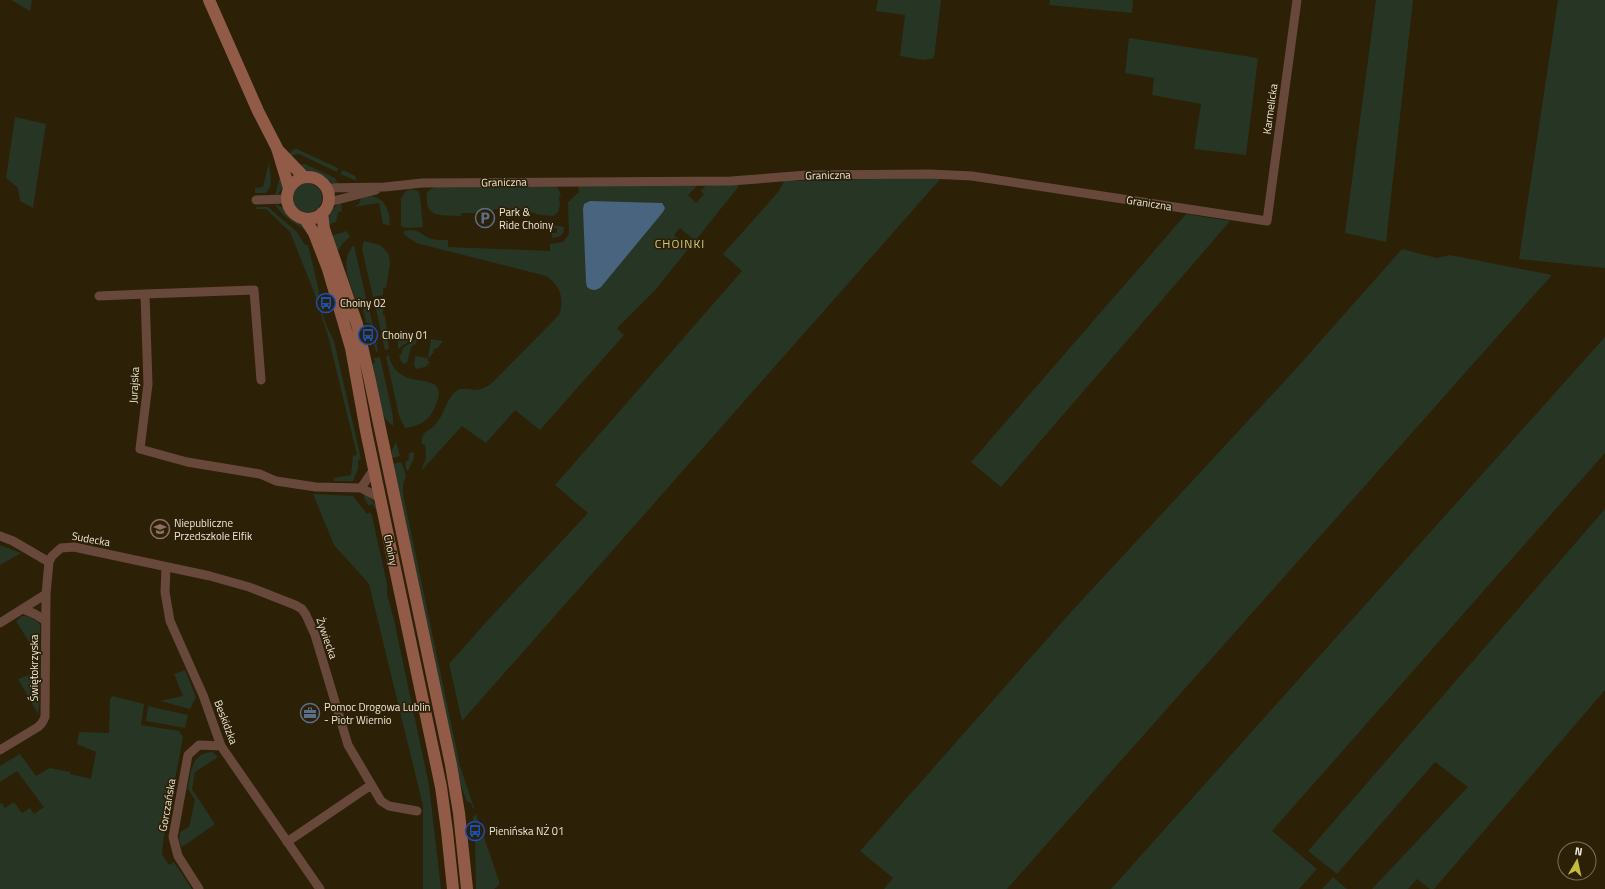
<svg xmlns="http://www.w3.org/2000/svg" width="1605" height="889" font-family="'Titillium Web',sans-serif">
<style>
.green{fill:#273525}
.water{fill:#49647e}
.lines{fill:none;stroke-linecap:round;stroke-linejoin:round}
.street{stroke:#69483c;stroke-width:9}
.secondary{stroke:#915b48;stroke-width:12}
.labels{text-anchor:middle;stroke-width:3.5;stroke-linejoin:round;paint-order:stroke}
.street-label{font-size:11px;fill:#efe7d9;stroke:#2c2007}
.poi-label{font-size:11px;fill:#efe7d9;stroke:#2c2007;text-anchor:start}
.neighbourhood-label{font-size:12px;letter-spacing:1px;fill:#d0cb7d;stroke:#2c2007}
</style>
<rect width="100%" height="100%" fill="#2c2007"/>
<path class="green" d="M 11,0 L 32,0 L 30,11 Z
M 878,0 L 941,0 L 934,58 L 924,60 L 900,56 L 905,15 L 876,11 Z
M 1050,0 L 1133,0 L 1132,13 L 1049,5 Z
M 1376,0 L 1413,0 L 1386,242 L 1345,233 Z
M 1558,0 L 1605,0 L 1605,268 L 1519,259 Z
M 1129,38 L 1258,58 L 1246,155 L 1194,149 L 1201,104 L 1152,95 L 1154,78 L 1125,73 Z
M 15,117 L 46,124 L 33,208 L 20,201 L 18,188 L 6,178 Z
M 294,149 L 297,149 L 338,168 L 337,172 L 299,154 L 295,154 L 291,157 L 290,153 Z
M 269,162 C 269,173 275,183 266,193 L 255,193 L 255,188 L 263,187 Z
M 305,164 L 335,178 L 338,184 C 330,183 326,179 318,175 C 311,171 305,171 299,165 Z
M 343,170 L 355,176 L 357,181 L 340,174 Z
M 943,176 L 462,721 L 449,664 L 488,620 L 588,513 L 555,485 L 742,271 L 723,254 L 779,191 L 784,181 L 824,181 Z
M 280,177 L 283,187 L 279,193 L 275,195 Z
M292 198a15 15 0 1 1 30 0a15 15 0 1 1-30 0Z
M 735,183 L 739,186 L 695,241 L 680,228 L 674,235 L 689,248 L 656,289 L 617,328 L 624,335 L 540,430 L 515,410 L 486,443 L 462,426 L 421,471 L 426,458 L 425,445 L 422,444 C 420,430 431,432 438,421 C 445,412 448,395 458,390 C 464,388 468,389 474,390 C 480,390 486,387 491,384 L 559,315 C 565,299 560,285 546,276 L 416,243 L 406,236 L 403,232 C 417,226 421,235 431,239 C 436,240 443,240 448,240 L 448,247 L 550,251 L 550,244 L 563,242 L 569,234 L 568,202 L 579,192 L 578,186 L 699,184 L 688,195 L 696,203 L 704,194 L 701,191 L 707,184 Z
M 554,186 L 558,188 L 561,196 L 559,197 L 560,205 L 558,212 L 553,216 L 540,215 L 528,211 L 497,209 L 481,213 L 461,213 L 461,216 C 441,215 424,219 427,192 L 431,189 L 435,187 Z
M 410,189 L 418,191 L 420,196 L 423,227 L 406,228 L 401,226 L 401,198 L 405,192 Z
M 370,196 C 386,198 390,211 390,226 L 383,224 L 379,203 L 353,207 L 359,204 L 361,198 Z
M 341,203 L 342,211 L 338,212 L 336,222 L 327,225 C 327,214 331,208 341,203 Z
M 275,204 L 283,208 L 293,220 L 304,225 L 305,230 C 296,224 280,215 275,204 Z
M 256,207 L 268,207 L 297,232 L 305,245 L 308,245 L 318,287 L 321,309 L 326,325 L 334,341 L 361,459 L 358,460 L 358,469 L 353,481 L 334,481 L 334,478 L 351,475 L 353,456 L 357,455 L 328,336 L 314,292 L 290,232 L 266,209 L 256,209 Z
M 1186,214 L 1230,221 L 1001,487 L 971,462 Z
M 552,225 L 564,227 C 564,235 560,237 552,238 L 552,233 L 557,233 L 557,228 L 552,228 Z
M 347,231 L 350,237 L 343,243 L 337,252 L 331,236 Z
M 364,241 L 380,245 L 389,254 L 390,264 L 386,288 L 383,288 L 383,295 L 373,297 L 362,249 Z
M 354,245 L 366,298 L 359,307 C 352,288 337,262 354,245 Z
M 1402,249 L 1437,258 L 1450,255 L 1552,275 L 1007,889 L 884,889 L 893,878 L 860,851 L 1071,612 L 1294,371 Z
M 383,299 L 383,315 L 385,315 L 389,349 L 385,350 L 374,300 Z
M 368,303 L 378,351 L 376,352 L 370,323 L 366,323 L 363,309 Z
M 402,330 L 410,332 L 410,335 L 415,336 L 415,337 L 398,349 L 398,334 Z
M 1605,337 L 1605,453 L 1272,831 L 1317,869 L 1299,889 L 1111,889 Z
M 416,339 L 417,339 L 416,344 L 411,347 L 407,363 L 404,364 L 401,361 L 399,355 L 401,355 L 403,348 Z
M 431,339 L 443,341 L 437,349 L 435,348 L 433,351 L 434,352 L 427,360 L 430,362 L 425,367 L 416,369 L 414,365 L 415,356 L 428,358 Z
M 389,355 C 390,363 395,371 402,375 C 420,386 451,374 434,409 C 428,422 418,426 405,428 L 399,416 L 386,356 Z
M 380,357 L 393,416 L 393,426 L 386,420 L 382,413 L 371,364 L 375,363 L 374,358 Z
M 396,442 L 400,456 L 392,458 L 392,450 Z
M 414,452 L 414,458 L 408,471 L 406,469 L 405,462 L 409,460 L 409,453 Z
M 401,462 L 406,475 L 403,485 L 403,494 L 460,766 L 474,808 L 473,809 L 471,803 L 467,802 L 460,783 L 393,464 Z
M 313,494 L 353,496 L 367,514 L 370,512 L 372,516 L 387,584 L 387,594 L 394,620 L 429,785 L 441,889 L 423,889 L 423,806 L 369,584 L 334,545 Z
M 364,494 C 372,499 376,504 378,513 L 372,504 L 369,506 L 364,498 Z
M 1605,509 L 1605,690 L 1434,889 L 1430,889 L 1417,879 L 1408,889 L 1372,889 L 1468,787 L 1435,762 L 1337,874 L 1308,851 Z
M 0,545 L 21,553 L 0,565 Z
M 22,616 C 30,616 35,618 40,625 L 40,698 L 38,714 L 18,679 L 36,672 L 37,655 L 16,621 Z
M 185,670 L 196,697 L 190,709 L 160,701 L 183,696 L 174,674 Z
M 112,696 L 144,704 L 141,725 L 179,731 L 183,737 L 163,843 L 162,854 L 169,865 L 174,862 L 192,889 L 0,889 L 0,804 L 2,803 L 5,808 L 14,802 L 22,813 L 30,808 L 34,814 L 45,806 L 43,806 L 17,771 L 0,782 L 0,766 L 20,754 L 36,776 L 50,768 L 70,772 L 70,774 L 91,779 L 96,752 L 77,744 L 79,732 L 109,733 L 110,699 Z
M 148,706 L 188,715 L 185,728 L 146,721 Z
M 212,752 L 218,757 L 195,772 L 192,789 L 215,824 L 182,847 L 179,840 L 180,832 L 189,827 L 195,800 L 188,789 C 191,772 191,753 212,752 Z
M 476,814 L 499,881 L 499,885 L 494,889 L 476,889 L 475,836 L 478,832 L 477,823 L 473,822 L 473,817 Z
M 1333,877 L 1347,889 L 1322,889 Z"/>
<path class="water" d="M 590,201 L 662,203 L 665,208 L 663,212 L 601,287 C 596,291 592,291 587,287 L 586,282 L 583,209 L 584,204 Z"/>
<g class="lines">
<path class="street" d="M 327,188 L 385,187 L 422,183 L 731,181 L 807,175 L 930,174 L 972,176 L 1267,221 L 1297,0
M 256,200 L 286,199
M 329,202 L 376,190
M 99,296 L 145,294
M 261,380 L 254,290 L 145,294 L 148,384 L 140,449 L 187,462 L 260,474 L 276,481 L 316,487 L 361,488 L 380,498
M 361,488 L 374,469
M 0,536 L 13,541 L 49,562
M 166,567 L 165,592 L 170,621 L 203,695 L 221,746 L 320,889
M 23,609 L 35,614 L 46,621
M 0,623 L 46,594
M 0,750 L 38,727 L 42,723 L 45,717 L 46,594 L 49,562 L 52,556 L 61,548 L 74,547 L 210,576 L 249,587 L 295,605 L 302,609 L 306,615 L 315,635 L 348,745 L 381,801 L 389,806 L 417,811
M 287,842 L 371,785
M 199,889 L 178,856 L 173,837 L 188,755 L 199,745 L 221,746"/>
<path class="secondary" d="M 209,0 L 258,111 L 277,148 L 289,188
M 277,149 L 304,177
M287 198a21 21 0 1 1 42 0a21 21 0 1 1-42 0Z
M 322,213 L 324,229 L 357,324 L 370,381 L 451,765 L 459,813 L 467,889
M 305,219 L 314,233 L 328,269 L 351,348 L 366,431 L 441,787 L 447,831 L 453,889"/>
</g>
<defs>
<g id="parking-ring" transform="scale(1)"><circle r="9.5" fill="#2c2007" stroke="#5c6f8a" stroke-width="1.5"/><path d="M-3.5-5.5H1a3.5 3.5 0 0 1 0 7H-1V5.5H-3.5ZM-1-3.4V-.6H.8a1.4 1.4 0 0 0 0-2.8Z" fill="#5c6f8a"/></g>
<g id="bus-ring" transform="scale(1)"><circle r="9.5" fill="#2c2007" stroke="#1a4fb4" stroke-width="1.5"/><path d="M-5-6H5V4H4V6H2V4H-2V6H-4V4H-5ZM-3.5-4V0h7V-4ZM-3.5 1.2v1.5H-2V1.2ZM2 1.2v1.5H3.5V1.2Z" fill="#1a4fb4"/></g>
<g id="school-ring" transform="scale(1)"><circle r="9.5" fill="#2c2007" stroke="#8d6e63" stroke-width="1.5"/><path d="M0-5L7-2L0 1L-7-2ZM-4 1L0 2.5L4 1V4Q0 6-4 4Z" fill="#8d6e63"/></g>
<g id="office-ring" transform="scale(1)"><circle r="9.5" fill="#2c2007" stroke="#5c6f8a" stroke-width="1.5"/><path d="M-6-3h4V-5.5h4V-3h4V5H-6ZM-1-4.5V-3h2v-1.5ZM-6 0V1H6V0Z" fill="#5c6f8a"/></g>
</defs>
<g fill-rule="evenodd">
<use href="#parking-ring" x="485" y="218"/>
<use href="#bus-ring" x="326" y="303"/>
<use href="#bus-ring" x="368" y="335"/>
<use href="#school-ring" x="160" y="529"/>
<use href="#office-ring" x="310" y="713"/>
<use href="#bus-ring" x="475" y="831"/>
</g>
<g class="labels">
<g class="street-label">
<text transform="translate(1270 109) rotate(-82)" y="4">Karmelicka</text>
<text transform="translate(828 175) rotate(-1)" y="4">Graniczna</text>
<text transform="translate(504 182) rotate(-1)" y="4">Graniczna</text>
<text transform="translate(1149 203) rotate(9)" y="4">Graniczna</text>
<text transform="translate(134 385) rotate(-87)" y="4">Jurajska</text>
<text transform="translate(91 539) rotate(10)" y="4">Sudecka</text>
<text transform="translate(391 550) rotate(78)" y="4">Choiny</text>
<text transform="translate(327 638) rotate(71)" y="4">Żywiecka</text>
<text transform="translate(34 668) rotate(-90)" y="4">Świętokrzyska</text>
<text transform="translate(226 722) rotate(69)" y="4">Beskidzka</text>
<text transform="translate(167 805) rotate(-80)" y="4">Gorczańska</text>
</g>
<g class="poi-label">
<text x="499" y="216">Park &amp;<tspan x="499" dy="13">Ride Choiny</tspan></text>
<text x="340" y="307">Choiny 02</text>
<text x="382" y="339">Choiny 01</text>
<text x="174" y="527">Niepubliczne<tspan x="174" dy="13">Przedszkole Elfik</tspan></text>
<text x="324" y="711">Pomoc Drogowa Lublin<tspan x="324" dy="13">- Piotr Wiernio</tspan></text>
<text x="489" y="835">Pienińska NŻ 01</text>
</g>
<g class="neighbourhood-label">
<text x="680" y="248">CHOINKI</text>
</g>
</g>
<g transform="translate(1577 861) rotate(9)"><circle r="19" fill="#2c2007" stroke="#7a705b"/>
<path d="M0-3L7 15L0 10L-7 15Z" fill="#c5bc3d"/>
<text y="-6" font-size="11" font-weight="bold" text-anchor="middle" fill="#efe7d9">N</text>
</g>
</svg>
